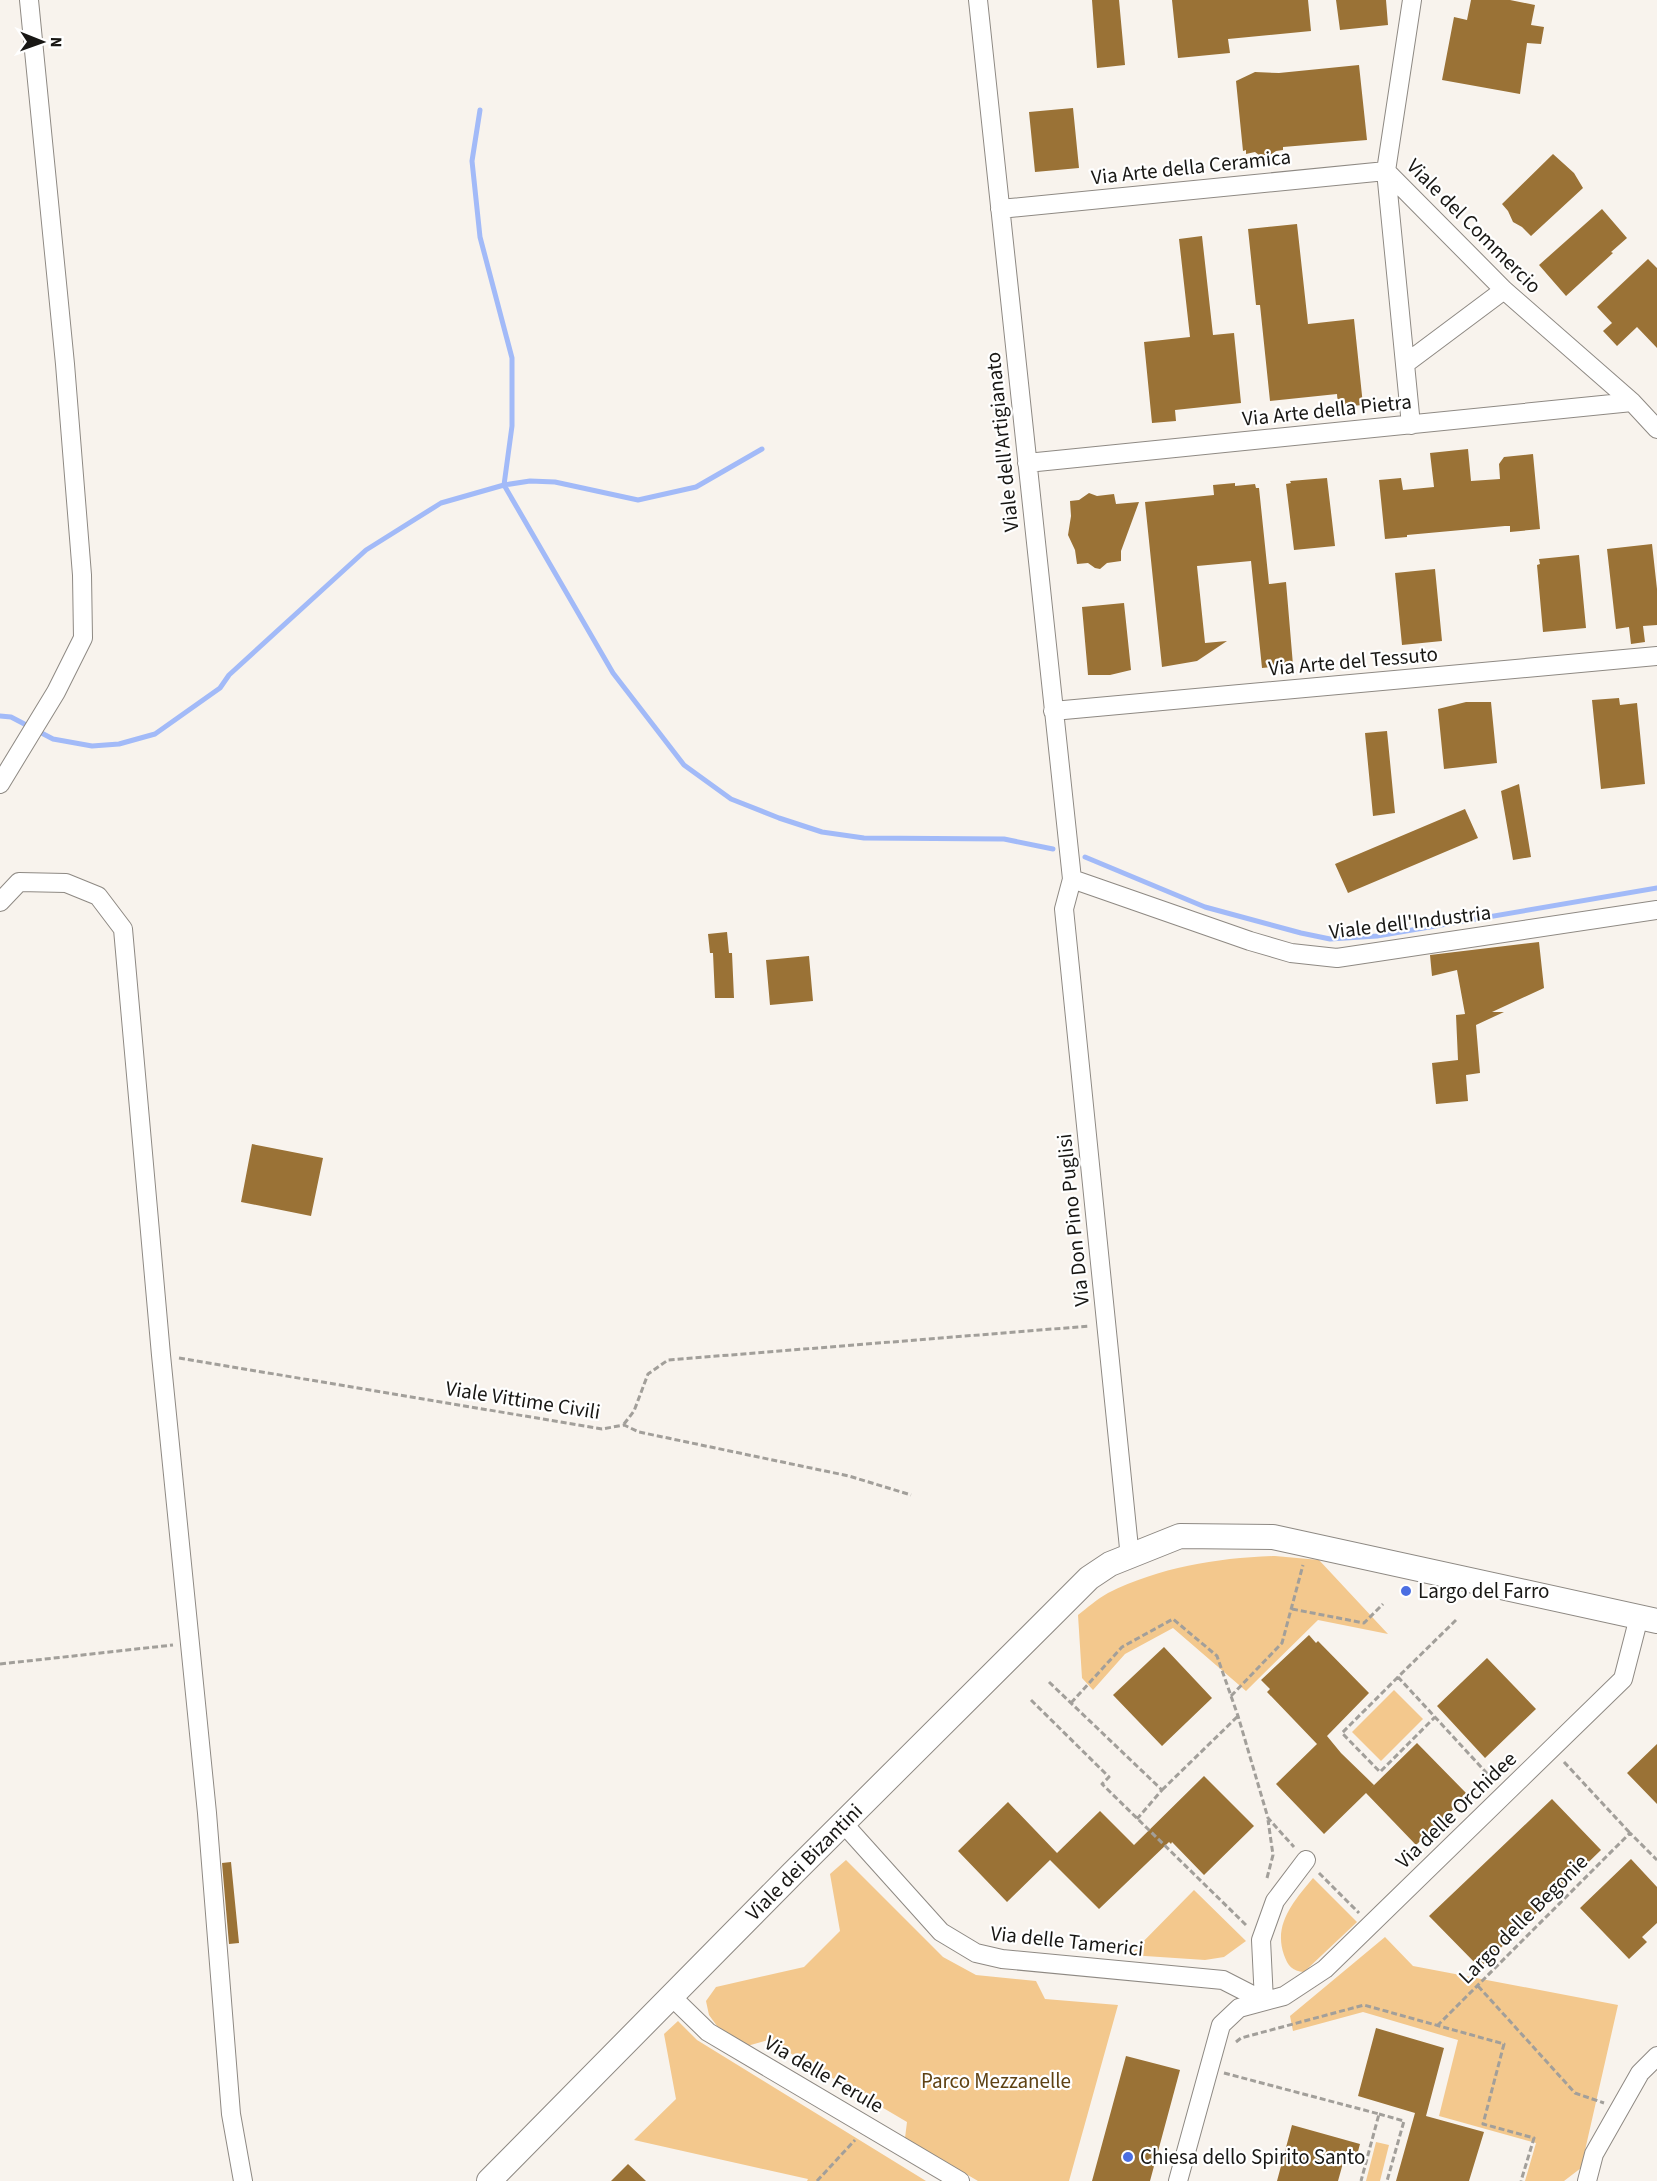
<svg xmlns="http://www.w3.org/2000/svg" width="1657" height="2181" font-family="'Source Sans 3',sans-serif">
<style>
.green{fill:#f3c88d}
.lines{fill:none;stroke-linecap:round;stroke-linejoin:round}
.stream{stroke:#a2baf8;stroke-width:5}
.building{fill:#9a7236}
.minor-casing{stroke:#8e8983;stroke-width:20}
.tertiary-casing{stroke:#8e8983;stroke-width:26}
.path{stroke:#a29f9a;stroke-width:3;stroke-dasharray:6 3;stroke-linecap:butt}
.minor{stroke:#fff;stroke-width:18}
.tertiary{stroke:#fff;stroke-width:24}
.poi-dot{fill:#4b6ee2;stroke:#fff;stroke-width:2}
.labels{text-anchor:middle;stroke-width:4.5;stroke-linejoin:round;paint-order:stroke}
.street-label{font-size:21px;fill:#181714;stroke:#fff}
.poi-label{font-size:21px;fill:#181714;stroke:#fff;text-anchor:start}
.park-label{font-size:21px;fill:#5f4213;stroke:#fff}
</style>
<rect width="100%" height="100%" fill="#f8f3ed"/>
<path class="green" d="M 1275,1556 L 1319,1560 L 1388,1634 L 1318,1620 L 1246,1691 L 1173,1628 L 1125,1654 L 1093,1690 L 1082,1678 L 1078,1615 C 1087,1608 1097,1599 1108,1593 C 1161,1567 1217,1558 1275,1556 Z
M 1394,1690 L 1423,1719 L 1381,1761 L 1352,1732 Z
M 846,1860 L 943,1957 L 976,1975 L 1036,1981 L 1045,1999 L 1118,2005 L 1069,2181 L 978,2181 L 905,2138 L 907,2122 L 768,2040 L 747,2046 L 717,2026 L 709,2015 L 706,2001 L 716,1987 L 804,1967 L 840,1931 L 830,1874 Z
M 1313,1878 L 1357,1922 L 1304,1972 C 1292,1971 1288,1966 1284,1955 C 1273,1924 1294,1901 1313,1878 Z
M 1194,1890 L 1246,1941 L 1224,1957 L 1205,1960 L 1130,1955 Z
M 1385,1937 L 1413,1966 L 1618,2005 L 1581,2168 L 1564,2181 L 1525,2181 L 1536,2143 L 1439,2116 L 1458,2040 L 1363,2012 L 1293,2031 L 1290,2016 Z
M 678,2021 L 697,2040 L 926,2181 L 807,2181 L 808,2179 L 634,2140 L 676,2099 L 664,2034 Z
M 1376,2142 L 1389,2145 L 1380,2181 L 1366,2181 Z"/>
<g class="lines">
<path class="stream" d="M 480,110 L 472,161 L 480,237 L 512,358 L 512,426 L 504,485 L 613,673 L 684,765 L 731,799 L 779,818 L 822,832 L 864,838 L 1004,839 L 1053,849
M 0,716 L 11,717 L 53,739 L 92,746 L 119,744 L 155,734 L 220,688 L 229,675 L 366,550 L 441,503 L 504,485 L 530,481 L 555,482 L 638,500 L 696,487 L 762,449
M 1085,857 L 1205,907 L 1301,933 L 1330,939 L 1377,936 L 1657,888"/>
</g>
<path class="building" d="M 1092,0 L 1119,0 L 1125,65 L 1097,68 Z
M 1172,0 L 1308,0 L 1311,31 L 1228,39 L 1230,53 L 1178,58 Z
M 1336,0 L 1386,0 L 1388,25 L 1340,30 Z
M 1471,0 L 1510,0 L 1535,5 L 1531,25 L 1544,27 L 1541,44 L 1527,43 L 1520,94 L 1442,80 L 1454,17 L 1467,20 Z
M 1359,65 L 1367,140 L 1283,147 L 1283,150 L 1276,151 L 1270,155 L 1259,155 L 1255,152 L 1246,154 L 1246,150 L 1243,151 L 1236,81 L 1255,72 L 1279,73 Z
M 1073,108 L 1079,168 L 1035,172 L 1029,112 Z
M 1553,154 L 1574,173 L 1583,188 L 1531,236 L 1522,227 L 1513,222 L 1508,211 L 1502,204 Z
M 1602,209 L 1627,238 L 1611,252 L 1613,253 L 1566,296 L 1539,265 Z
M 1297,224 L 1308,324 L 1354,319 L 1363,405 L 1338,407 L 1337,394 L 1270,401 L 1260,305 L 1256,305 L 1248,229 Z
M 1202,236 L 1213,335 L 1234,333 L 1241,403 L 1175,410 L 1176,421 L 1152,423 L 1144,342 L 1190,337 L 1179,239 Z
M 1648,259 L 1657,268 L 1657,348 L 1637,327 L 1617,346 L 1603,331 L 1612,323 L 1597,307 Z
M 1468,449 L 1471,481 L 1500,479 L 1499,464 L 1504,457 L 1533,454 L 1540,529 L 1510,532 L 1510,526 L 1505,526 L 1407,535 L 1407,537 L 1385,539 L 1379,480 L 1401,478 L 1403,490 L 1434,487 L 1430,453 Z
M 1327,478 L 1335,546 L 1294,550 L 1286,484 L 1291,483 L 1290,481 Z
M 1235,483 L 1235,486 L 1255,484 L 1256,488 L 1259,488 L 1269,584 L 1286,582 L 1293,665 L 1262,668 L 1251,561 L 1197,566 L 1205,643 L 1227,641 L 1197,661 L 1162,667 L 1145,502 L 1214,495 L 1213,485 Z
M 1089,493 L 1097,496 L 1114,494 L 1116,504 L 1139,502 L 1121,551 L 1121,561 L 1107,563 L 1100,569 L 1095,568 L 1088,563 L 1077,564 L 1075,550 L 1068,535 L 1071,516 L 1070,501 L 1079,500 Z
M 1652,544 L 1657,589 L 1657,625 L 1643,626 L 1645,642 L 1631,644 L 1629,627 L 1616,629 L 1607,549 Z
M 1579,555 L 1586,628 L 1543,632 L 1537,565 L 1540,564 L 1539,559 Z
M 1435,569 L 1442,641 L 1402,645 L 1395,573 Z
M 1124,603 L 1131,670 L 1110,675 L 1088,675 L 1082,607 Z
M 1619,698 L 1620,705 L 1637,703 L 1645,784 L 1601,789 L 1592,700 Z
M 1466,702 L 1491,702 L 1497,763 L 1444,769 L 1438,709 Z
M 1387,731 L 1395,813 L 1373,816 L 1365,733 Z
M 1519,784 L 1531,857 L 1513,860 L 1501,791 Z
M 1465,809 L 1478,838 L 1348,893 L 1335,864 Z
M 727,932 L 729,953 L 732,953 L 734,998 L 715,998 L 713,953 L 710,953 L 708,934 Z
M 1539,942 L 1544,988 L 1492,1012 L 1504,1012 L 1476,1025 L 1480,1073 L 1466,1075 L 1468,1101 L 1436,1104 L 1432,1063 L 1458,1060 L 1456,1015 L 1465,1014 L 1457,970 L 1432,976 L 1430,955 Z
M 809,956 L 813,1001 L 770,1005 L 766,960 Z
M 252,1144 L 323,1158 L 311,1216 L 241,1202 Z
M 1309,1635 L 1316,1643 L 1318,1641 L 1369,1693 L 1327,1736 L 1341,1753 L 1374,1785 L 1370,1789 L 1417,1743 L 1468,1795 L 1416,1845 L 1366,1793 L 1324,1834 L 1276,1784 L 1317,1744 L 1267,1692 L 1270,1689 L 1261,1680 Z
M 1164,1647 L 1212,1698 L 1162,1746 L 1113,1695 Z
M 1487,1658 L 1536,1709 L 1485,1758 L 1437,1706 Z
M 1657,1744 L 1657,1804 L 1627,1773 Z
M 1204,1776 L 1254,1826 L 1204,1875 L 1172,1842 L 1171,1844 L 1169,1842 L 1099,1909 L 1050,1860 L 1007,1902 L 958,1851 L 1008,1802 L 1057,1853 L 1100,1811 L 1134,1845 Z
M 1552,1799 L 1601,1850 L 1480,1968 L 1429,1916 Z
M 1631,1859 L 1657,1887 L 1657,1923 L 1642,1937 L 1647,1942 L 1629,1959 L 1580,1908 Z
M 231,1862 L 239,1943 L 229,1944 L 222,1863 Z
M 1376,2028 L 1444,2048 L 1426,2116 L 1484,2132 L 1469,2181 L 1396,2181 L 1415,2113 L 1358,2096 Z
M 1126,2056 L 1180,2070 L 1150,2181 L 1092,2181 Z
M 1292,2125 L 1360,2144 L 1354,2166 L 1343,2163 L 1338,2181 L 1277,2181 Z
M 628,2164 L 646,2181 L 611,2181 Z"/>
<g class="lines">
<g class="minor-casing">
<path id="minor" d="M 978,0 L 1072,879 L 1064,909 L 1130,1558
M 1412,0 L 1386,171 L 1504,290 L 1632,402 L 1657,429
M 1000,209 L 1386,171 L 1411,425
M 1405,364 L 1504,290
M 1027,463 L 1632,402
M 1053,711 L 1657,656
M 0,784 L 56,692 L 83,638 L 82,575 L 65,364 L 29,0
M 1072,879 L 1250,941 L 1291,953 L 1337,958 L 1657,910
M 0,902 L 19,882 L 66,883 L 98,896 L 123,929 L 161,1355 L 207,1813 L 231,2114 L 243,2181
M 843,1823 L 941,1932 L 976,1953 L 1002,1959 L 1223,1980 L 1264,2001
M 671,1996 L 708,2032 L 960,2181
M 1264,2001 L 1261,1940 L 1275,1901 L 1306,1860
M 1178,2181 L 1221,2025 L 1239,2008 L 1284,1996 L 1325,1969 L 1623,1679 L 1639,1617
M 1587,2181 L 1594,2154 L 1640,2073 L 1657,2056"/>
</g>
<g class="tertiary-casing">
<path id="tertiary" d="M 489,2181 L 792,1874 L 1055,1612 L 1089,1578 L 1110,1564 L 1180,1536 L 1273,1537 L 1657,1621"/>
</g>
<path class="path" d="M 179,1358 L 602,1429 L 624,1425 L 639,1432 L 849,1476 L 911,1495
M 624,1424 L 634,1411 L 648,1374 L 668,1360 L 1090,1326
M 1292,1609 L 1364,1623 L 1383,1604
M 1456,1620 L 1398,1677 L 1494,1781
M 0,1664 L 173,1645
M 1398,1677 L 1342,1733 L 1380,1772 L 1435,1717
M 1049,1682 L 1162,1790 L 1137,1819
M 1231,1696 L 1282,1643 L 1303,1565
M 1031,1700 L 1109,1777 L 1102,1784 L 1247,1926
M 1071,1703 L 1122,1647 L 1173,1619 L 1217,1656 L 1238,1716 L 1268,1818 L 1294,1847
M 1564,1762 L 1630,1833
M 1162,1790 L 1238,1716
M 1319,1873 L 1359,1913
M 1267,1878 L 1273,1855 L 1268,1820
M 1478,1986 L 1575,2093 L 1604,2103
M 1437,2026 L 1630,1833 L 1657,1860
M 1236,2042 L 1241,2038 L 1364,2005 L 1504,2044 L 1483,2124 L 1534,2138 L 1521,2181
M 1224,2073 L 1379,2114 L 1361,2181
M 1379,2114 L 1404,2121 L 1387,2181
M 817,2181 L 855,2140"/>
<use href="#minor" class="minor"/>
<use href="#tertiary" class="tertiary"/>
</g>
<g class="poi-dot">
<circle cx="1406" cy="1591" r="6"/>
<circle cx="1128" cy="2157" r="6"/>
</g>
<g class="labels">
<g class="street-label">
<text transform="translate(1191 167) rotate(-6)" y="7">Via Arte della Ceramica</text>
<text transform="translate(1474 226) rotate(45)" y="7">Viale del Commercio</text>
<text transform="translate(1327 410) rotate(-6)" y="7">Via Arte della Pietra</text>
<text transform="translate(1002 442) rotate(-96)" y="7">Viale dell'Artigianato</text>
<text transform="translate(1353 661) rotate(-5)" y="7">Via Arte del Tessuto</text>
<text transform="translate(1410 922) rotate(-7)" y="7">Viale dell'Industria</text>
<text transform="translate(1073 1220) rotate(-96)" y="7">Via Don Pino Puglisi</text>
<text transform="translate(523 1400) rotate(9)" y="7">Viale Vittime Civili</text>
<text transform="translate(1456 1810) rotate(-44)" y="7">Via delle Orchidee</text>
<text transform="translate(804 1862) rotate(-45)" y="7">Viale dei Bizantini</text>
<text transform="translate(1523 1919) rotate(-45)" y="7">Largo delle Begonie</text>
<text transform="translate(1067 1941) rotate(6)" y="7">Via delle Tamerici</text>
<text transform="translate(824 2074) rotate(30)" y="7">Via delle Ferule</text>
</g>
<g class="poi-label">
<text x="1418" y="1598">Largo del Farro</text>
<text x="1140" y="2164">Chiesa dello Spirito Santo</text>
</g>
<g class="park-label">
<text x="996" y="2088">Parco Mezzanelle</text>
</g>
</g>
<g transform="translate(42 42) rotate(91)" stroke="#ffffff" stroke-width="4.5" paint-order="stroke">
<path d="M0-4.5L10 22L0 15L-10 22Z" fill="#181714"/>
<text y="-9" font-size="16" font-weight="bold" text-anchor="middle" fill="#181714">N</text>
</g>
</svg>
